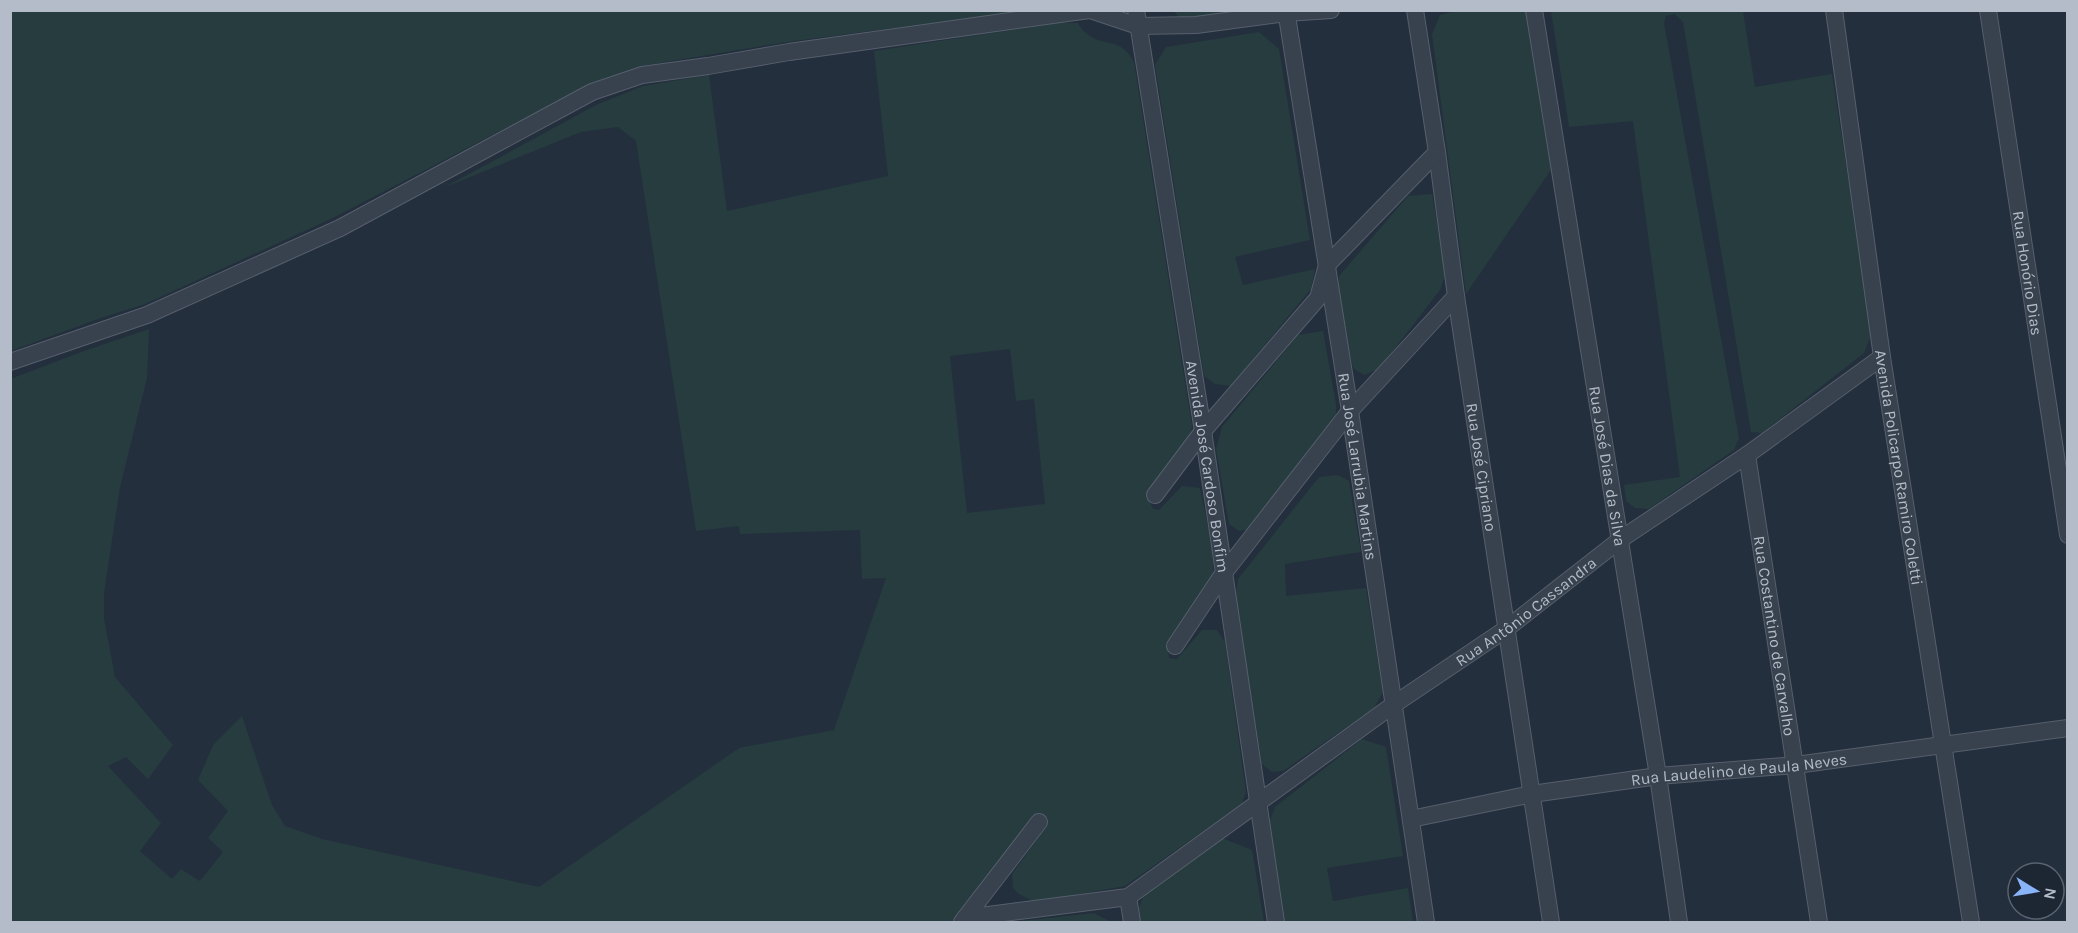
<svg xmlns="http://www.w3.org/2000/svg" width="2078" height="933" font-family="Karla,sans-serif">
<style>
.green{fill:#263c3f;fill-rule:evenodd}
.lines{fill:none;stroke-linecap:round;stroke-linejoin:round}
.minor-casing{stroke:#565f6c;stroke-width:18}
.minor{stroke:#38414e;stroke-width:16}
.labels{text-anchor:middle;stroke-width:6;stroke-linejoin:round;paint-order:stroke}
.street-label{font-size:16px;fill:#b4bcc9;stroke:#1d2633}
</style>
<rect width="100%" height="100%" fill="#242f3e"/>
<path class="green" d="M 1176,10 L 1249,11 L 1186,19 L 1180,18 L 1175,13 Z
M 10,11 L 1021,11 L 787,42 L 641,66 L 590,84 L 333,218 L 145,304 L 98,319 L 11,351 Z
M 1456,11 L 1538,11 L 1561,155 L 1466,294 L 1432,34 L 1440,15 Z
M 1551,11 L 1743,11 L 1755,87 L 1832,74 L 1872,333 L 1864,353 L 1762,433 L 1751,432 L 1683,22 L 1675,14 L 1666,16 L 1664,23 L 1739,438 L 1734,450 L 1649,509 L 1635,508 L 1626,501 L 1624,485 L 1680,477 L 1633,121 L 1569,127 Z
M 1058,23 L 1078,23 C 1094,52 1119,32 1134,62 L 1192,426 L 1189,442 L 1148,497 L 1153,509 L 1159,510 L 1182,486 L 1200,488 C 1204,510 1219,564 1211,584 C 1201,608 1164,628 1169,658 L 1177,659 L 1202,630 L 1217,630 L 1225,642 L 1246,792 L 1242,804 L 1125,886 L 1035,902 L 1019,894 L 1013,888 L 1012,874 L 1044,830 L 1046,822 L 1033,818 L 952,922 L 11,922 L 10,379 L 87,350 L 149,329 L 147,378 L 120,487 L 104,593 L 104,618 L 115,677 L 173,745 L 148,779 L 126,757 L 108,766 L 161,823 L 140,851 L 172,879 L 181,869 L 200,881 L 223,852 L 208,838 L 228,811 L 198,780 L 213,745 L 242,716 L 272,805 L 285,826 L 322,839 L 539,887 L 739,748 L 834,730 L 886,578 L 862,579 L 860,530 L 740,534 L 739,526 L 696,531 L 636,141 L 618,127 L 581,132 L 443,188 L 596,105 L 643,86 L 709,75 L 727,211 L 888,176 L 874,51 ZM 1010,349 L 1016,401 L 1034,399 L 1045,504 L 967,513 L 950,356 Z
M 1259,32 L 1279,49 L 1310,240 L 1235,257 L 1243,285 L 1315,269 L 1311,289 L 1231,386 L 1215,384 L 1204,376 L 1155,65 L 1166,47 Z
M 1432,194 L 1446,272 L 1440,290 L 1379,369 L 1364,375 L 1353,368 L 1337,291 L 1339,276 L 1408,196 Z
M 1323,331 L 1336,404 L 1336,417 L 1250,529 L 1239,531 L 1229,524 L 1216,449 L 1222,427 L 1298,335 Z
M 1338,475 L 1349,481 L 1361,552 L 1285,564 L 1286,596 L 1366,588 L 1383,692 L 1374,708 L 1283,771 L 1272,772 L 1262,764 L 1235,600 L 1238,579 L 1319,477 Z
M 1362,739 L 1386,747 L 1403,856 L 1327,868 L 1333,901 L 1408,888 L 1413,922 L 1284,922 L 1269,823 L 1275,807 Z
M 1222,838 L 1252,850 L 1264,922 L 1139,922 L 1137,913 L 1143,897 Z
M 1094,913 L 1111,922 L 1011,922 Z"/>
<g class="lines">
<g class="minor-casing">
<g id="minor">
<path d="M 1090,10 L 1138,26 L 1196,25 L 1286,13 L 1331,10"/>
<path id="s1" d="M 1136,10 L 1203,431 L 1276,922"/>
<path id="s2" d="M 1286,10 L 1350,411 L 1426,922"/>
<path id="s3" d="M 1415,10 L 1437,152 L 1456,296 L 1551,922"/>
<path id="s4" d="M 1534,10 L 1658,776 L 1679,922"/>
<path id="s5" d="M 1834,10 L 1882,357 L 1971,922"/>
<path id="s6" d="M 1988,10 L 2068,535"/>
<path d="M 10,362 L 147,315 L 340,228 L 592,92 L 642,75 L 708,66 L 789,52 L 1089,10"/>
<path id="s7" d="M 1747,455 L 1819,922"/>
<path d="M 1155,495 L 1203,431 L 1318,298 L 1327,265 L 1437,152"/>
<path d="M 1175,646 L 1223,574 L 1350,411 L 1456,296"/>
<path id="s8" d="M 1411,819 L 1532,794 L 1658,776 L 1796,765 L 2068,728"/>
<path d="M 1128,897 L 1132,922"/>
<path id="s9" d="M 965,918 L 1128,897 L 1393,705 L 1506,629 L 1621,539 L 1747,455 L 1882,357"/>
<path d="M 962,922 L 1039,822"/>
</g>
</g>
<use href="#minor" class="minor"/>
</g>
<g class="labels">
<g class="street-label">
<text dy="6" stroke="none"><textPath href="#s6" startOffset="266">Rua Honório Dias</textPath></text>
<text dy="6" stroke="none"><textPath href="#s1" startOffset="462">Avenida José Cardoso Bonfim</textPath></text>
<text dy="6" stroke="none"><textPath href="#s2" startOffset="462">Rua José Larrubia Martins</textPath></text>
<text dy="6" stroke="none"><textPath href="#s4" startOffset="462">Rua José Dias da Silva</textPath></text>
<text dy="6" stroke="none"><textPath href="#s3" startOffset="462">Rua José Cipriano</textPath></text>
<text dy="6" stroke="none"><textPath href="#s5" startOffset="462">Avenida Policarpo Ramiro Coletti</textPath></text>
<text dy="6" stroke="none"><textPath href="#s9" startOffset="654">Rua Antônio Cassandra</textPath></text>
<text dy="6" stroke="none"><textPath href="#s7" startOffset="183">Rua Costantino de Carvalho</textPath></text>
<text dy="6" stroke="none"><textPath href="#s8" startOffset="332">Rua Laudelino de Paula Neves</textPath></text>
</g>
</g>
<rect width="2078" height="933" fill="none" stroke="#b4bcc9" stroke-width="24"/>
<g transform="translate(2036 891) rotate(101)"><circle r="28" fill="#1d2633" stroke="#59626f" stroke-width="1.5"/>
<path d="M0-4.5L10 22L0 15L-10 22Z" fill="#8ab4f8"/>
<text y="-9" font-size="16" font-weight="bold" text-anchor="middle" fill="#b4bcc9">N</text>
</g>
</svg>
